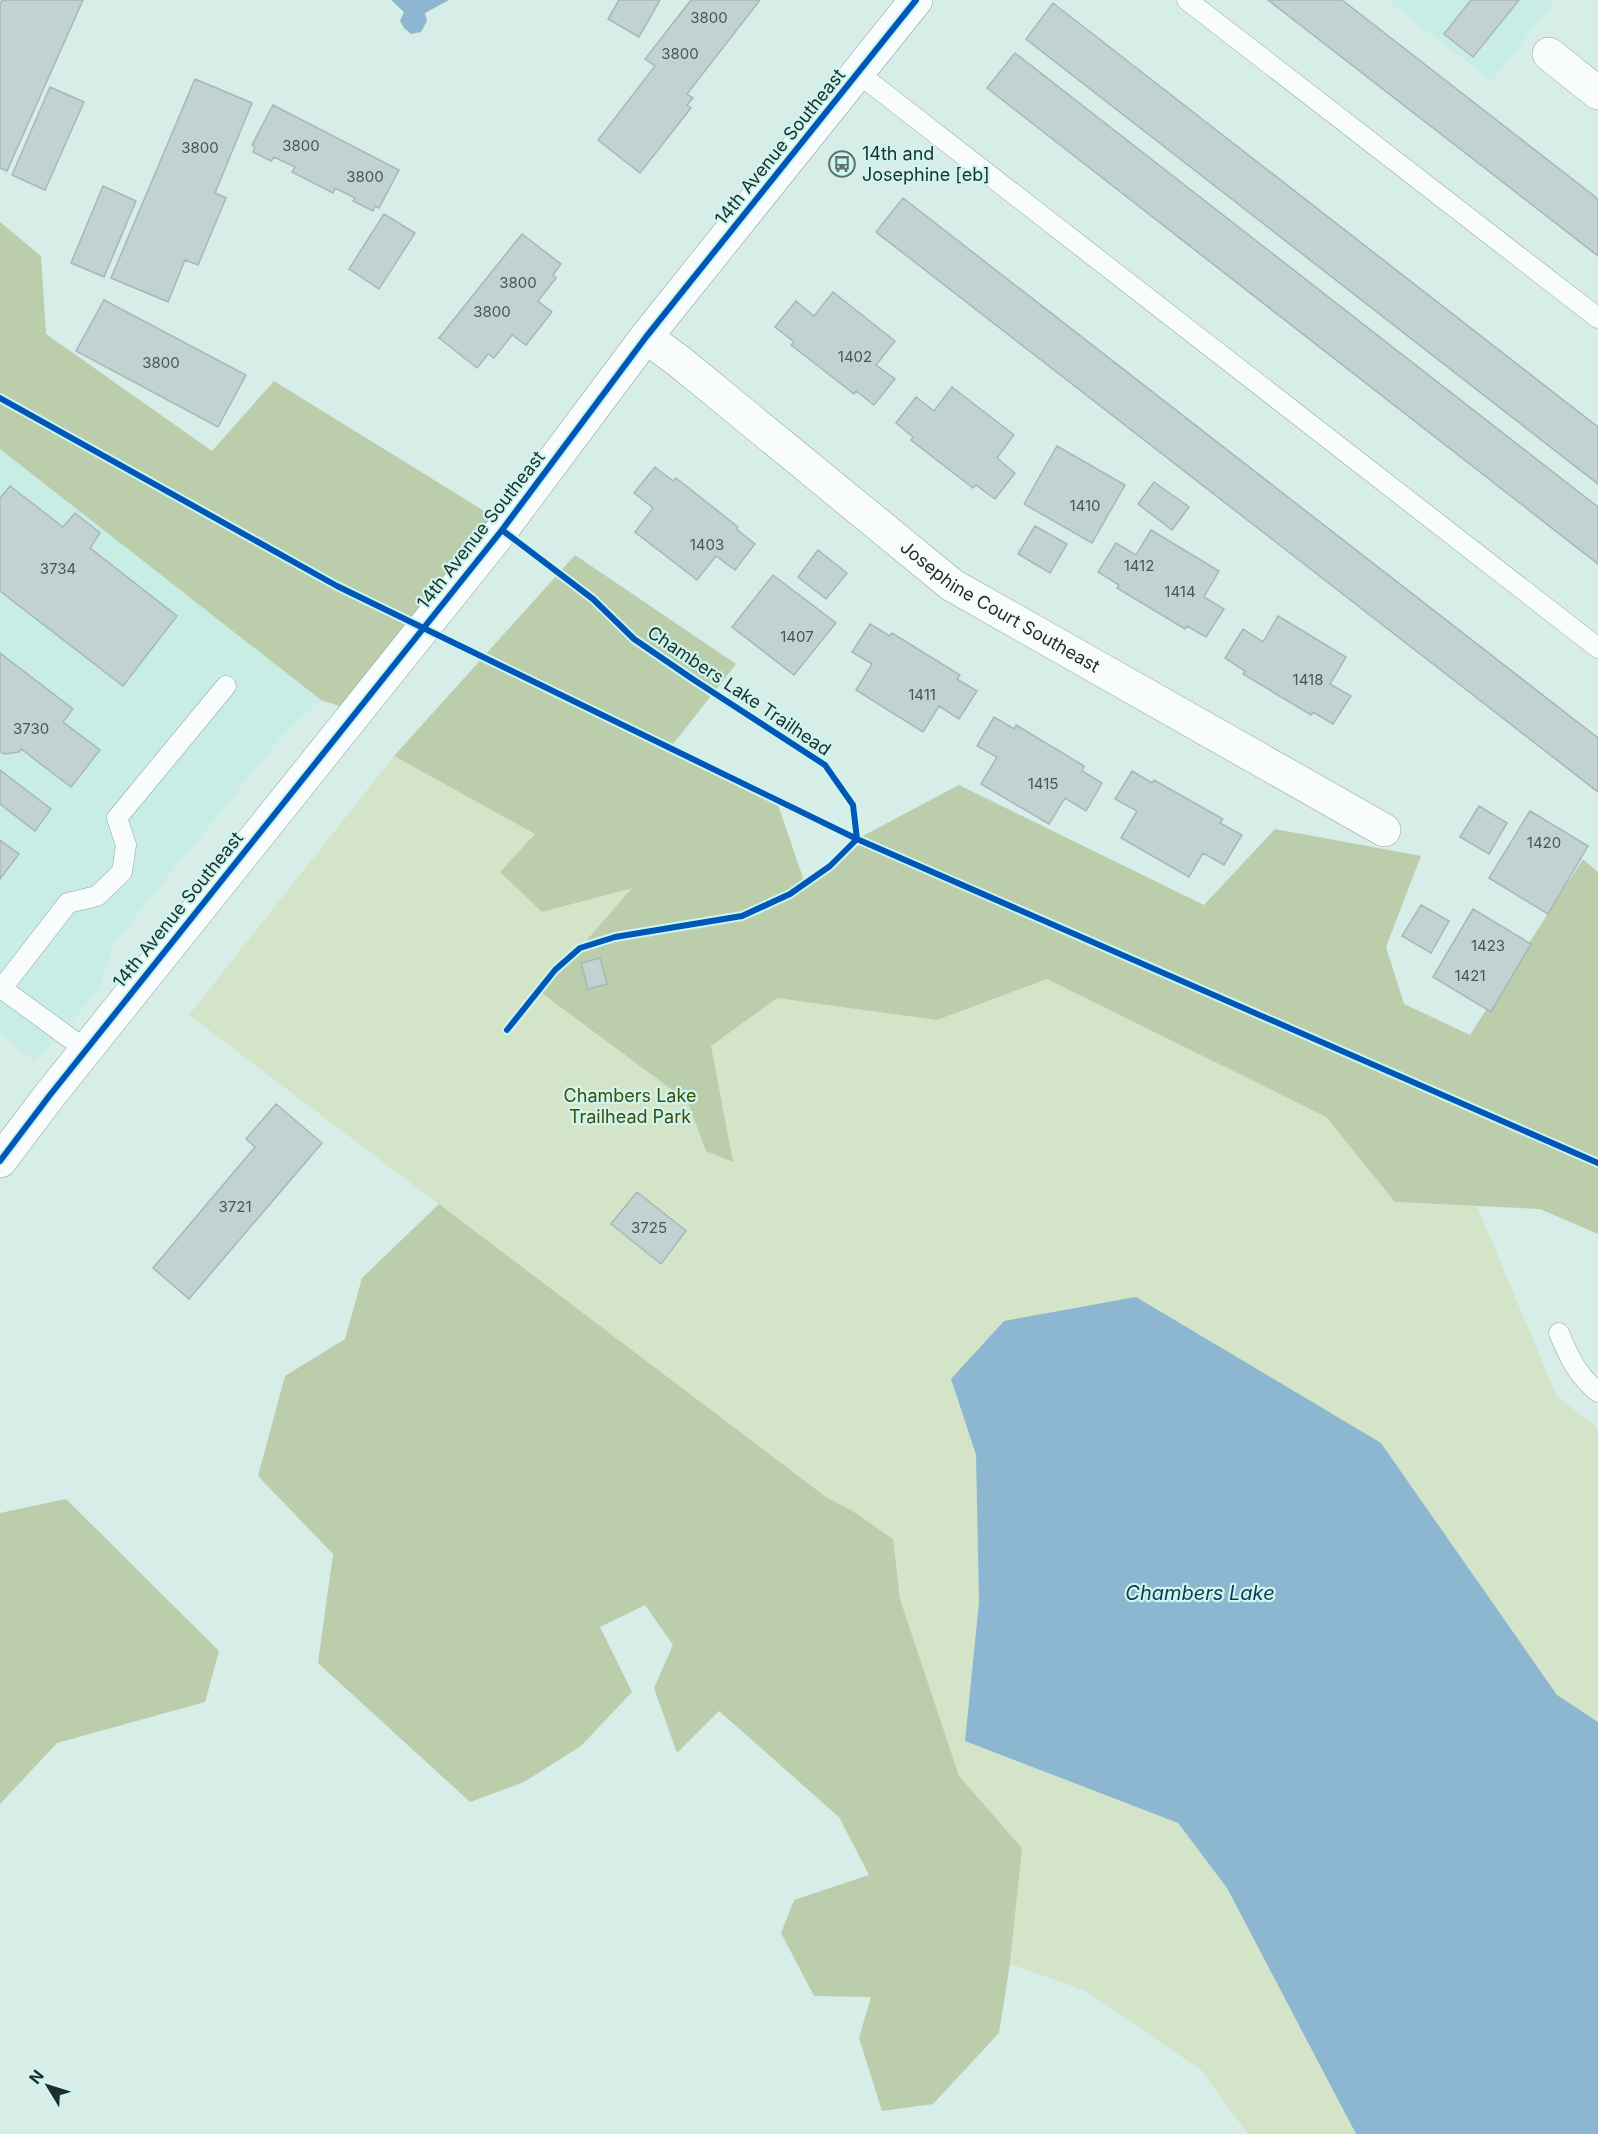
<svg xmlns="http://www.w3.org/2000/svg" width="1598" height="2134" font-family="Inter,sans-serif">
<style>
.built{fill:#c7ede5}
.green{fill:#d4e4c8}
.forest{fill:#bccdac}
.water{fill:#8db6d0}
.building{fill:#c1d2d1;stroke:#a6b8b7;stroke-width:1.5}
.lines{fill:none;stroke-linecap:round;stroke-linejoin:round}
.service-casing{stroke:#92a3a0;stroke-width:21}
.minor-casing{stroke:#92a3a0;stroke-width:34}
.tertiary-casing{stroke:#92a3a0;stroke-width:34}
.service{stroke:#f9fcfc;stroke-width:20}
.minor{stroke:#f9fcfc;stroke-width:33}
.tertiary{stroke:#f9fcfc;stroke-width:33}
.cycleway-casing{stroke:#cdf6ee;stroke-width:10}
.cycleway{stroke:#0057b8;stroke-width:6}
.labels{text-anchor:middle;stroke-width:4.5;stroke-linejoin:round;paint-order:stroke}
.number-label{font-size:15px;fill:#475754}
.street-label{font-size:18px;fill:#1e2e2b;stroke:#cdf6ee}
.poi-label{font-size:18px;fill:#1e2e2b;stroke:#cdf6ee;text-anchor:start}
.park-label{font-size:18px;fill:#424c08;stroke:#cdf6ee}
.water-label{font-size:20px;font-style:italic;fill:#133854;stroke:#cdf6ee}
</style>
<rect width="100%" height="100%" fill="#d6ede8"/>
<path class="built" d="M 1387,0 L 1555,0 L 1492,81 Z
M 0,449 L 321,700 L 288,729 L 115,941 L 99,988 L 62,1033 L 34,1061 L 0,1034 Z"/>
<path class="green" d="M 394,756 L 849,1007 L 937,1020 L 1047,979 L 1326,1117 L 1395,1202 L 1477,1206 L 1557,1397 L 1598,1428 L 1598,1722 L 1557,1695 L 1381,1443 L 956,1396 L 976,1455 L 979,1602 L 965,1741 L 1178,1823 L 1227,1888 L 1356,2134 L 1248,2134 L 1201,2070 L 1084,1990 L 1010,1964 L 1022,1848 L 959,1776 L 900,1599 L 893,1539 L 851,1510 L 826,1497 L 189,1015 Z"/>
<path class="forest" d="M 0,222 L 41,256 L 46,334 L 212,451 L 274,381 L 481,509 L 502,530 L 357,712 L 321,700 L 0,449 Z
M 575,555 L 736,664 L 670,748 L 776,799 L 805,884 L 830,866 L 857,839 L 959,785 L 1204,905 L 1275,829 L 1421,856 L 1386,947 L 1404,1004 L 1470,1035 L 1583,859 L 1598,872 L 1598,1234 L 1540,1209 L 1395,1202 L 1326,1117 L 1047,979 L 937,1020 L 777,998 L 711,1046 L 733,1162 L 706,1151 L 687,1101 L 539,991 L 580,948 L 632,888 L 542,912 L 500,872 L 535,834 L 394,756 Z
M 439,1204 L 826,1497 L 851,1510 L 893,1539 L 900,1599 L 959,1776 L 1022,1848 L 1010,1964 L 999,2033 L 933,2104 L 882,2111 L 859,2038 L 871,1997 L 814,1996 L 781,1933 L 794,1900 L 869,1875 L 839,1817 L 719,1711 L 677,1753 L 654,1688 L 673,1645 L 645,1605 L 600,1627 L 632,1692 L 581,1746 L 524,1782 L 470,1802 L 318,1663 L 333,1554 L 258,1476 L 285,1376 L 345,1339 L 362,1278 Z
M 66,1499 L 219,1651 L 205,1702 L 57,1743 L 0,1804 L 0,1513 Z"/>
<path class="water" d="M 391,0 L 449,0 L 425,13 L 427,21 L 421,32 L 411,34 L 404,28 L 400,21 L 404,12 Z
M 1136,1297 L 1381,1443 L 1557,1695 L 1598,1722 L 1598,2134 L 1356,2134 L 1227,1888 L 1178,1823 L 965,1741 L 979,1602 L 976,1455 L 951,1379 L 1004,1321 Z"/>
<path class="building" d="M 2,0 L 83,0 L 7,171 L 0,168 L 0,4 Z
M 619,0 L 660,0 L 639,37 L 608,19 Z
M 691,0 L 760,0 L 687,94 L 693,98 L 687,105 L 691,108 L 640,173 L 598,140 L 655,66 L 645,59 Z
M 1268,0 L 1342,0 L 1598,199 L 1598,256 Z
M 1471,0 L 1519,0 L 1473,57 L 1444,34 Z
M 1053,3 L 1598,427 L 1598,484 L 1026,39 Z
M 1015,53 L 1598,507 L 1598,564 L 987,88 Z
M 195,79 L 252,103 L 215,193 L 226,198 L 198,265 L 185,260 L 168,302 L 111,278 Z
M 50,87 L 84,102 L 45,190 L 12,175 Z
M 273,105 L 399,170 L 379,208 L 375,206 L 373,211 L 353,201 L 355,198 L 335,188 L 333,193 L 292,172 L 295,167 L 274,157 L 271,161 L 253,152 L 255,147 L 252,145 Z
M 103,186 L 136,201 L 104,277 L 71,263 Z
M 903,198 L 1598,738 L 1598,792 L 876,232 Z
M 384,214 L 415,233 L 379,289 L 349,269 Z
M 522,234 L 561,264 L 553,275 L 556,278 L 538,301 L 552,312 L 526,345 L 512,335 L 494,358 L 488,354 L 477,368 L 439,338 Z
M 833,292 L 895,341 L 876,365 L 895,379 L 874,405 L 856,391 L 854,394 L 791,345 L 794,342 L 775,327 L 796,301 L 814,316 Z
M 104,300 L 246,375 L 218,427 L 76,351 Z
M 952,387 L 1014,435 L 997,458 L 1015,473 L 995,499 L 976,485 L 973,488 L 911,440 L 913,437 L 896,423 L 916,397 L 934,411 Z
M 1057,446 L 1125,485 L 1092,543 L 1024,504 Z
M 655,467 L 673,481 L 676,478 L 738,527 L 736,529 L 755,544 L 735,570 L 716,556 L 697,580 L 635,532 L 653,508 L 634,493 Z
M 1154,482 L 1189,507 L 1172,530 L 1138,504 Z
M 10,486 L 63,527 L 75,513 L 100,533 L 90,548 L 177,616 L 123,686 L 0,591 L 0,498 Z
M 1035,526 L 1067,544 L 1050,573 L 1018,554 Z
M 1151,530 L 1219,571 L 1204,597 L 1224,609 L 1206,637 L 1187,626 L 1185,629 L 1117,588 L 1119,585 L 1098,572 L 1116,543 L 1136,555 Z
M 818,550 L 847,573 L 826,599 L 798,577 Z
M 773,575 L 836,623 L 794,675 L 732,627 Z
M 1278,616 L 1346,657 L 1330,684 L 1351,696 L 1333,724 L 1313,712 L 1311,715 L 1243,674 L 1245,671 L 1225,658 L 1243,629 L 1263,642 Z
M 870,624 L 890,636 L 892,633 L 960,675 L 957,679 L 977,691 L 959,719 L 939,706 L 923,732 L 856,690 L 872,664 L 852,652 Z
M 0,653 L 73,709 L 63,722 L 100,750 L 71,787 L 21,749 L 19,752 L 4,754 L 0,751 Z
M 994,717 L 1014,729 L 1016,725 L 1084,766 L 1082,771 L 1102,783 L 1086,811 L 1065,798 L 1049,824 L 981,784 L 997,757 L 977,746 Z
M 0,770 L 51,809 L 35,831 L 0,804 Z
M 1132,771 L 1152,783 L 1154,780 L 1223,819 L 1220,823 L 1242,835 L 1224,865 L 1203,853 L 1189,877 L 1121,838 L 1137,811 L 1115,799 Z
M 1479,806 L 1507,823 L 1489,854 L 1460,837 Z
M 1530,811 L 1588,846 L 1548,914 L 1489,878 Z
M 0,840 L 19,854 L 0,879 Z
M 1421,905 L 1449,921 L 1431,953 L 1402,936 Z
M 1473,909 L 1531,944 L 1491,1012 L 1433,977 Z
M 600,958 L 607,984 L 588,989 L 581,963 Z
M 276,1104 L 322,1143 L 189,1299 L 153,1268 L 255,1147 L 246,1139 Z
M 637,1192 L 686,1231 L 661,1264 L 611,1224 Z"/>
<g class="lines">
<g class="service-casing">
<path id="service" d="M 1187,0 L 1598,318
M 858,73 L 1598,648
M 0,987 L 86,1050
M 2,988 L 68,903 L 97,896 L 122,872 L 126,845 L 117,818 L 226,686
M 1559,1333 C 1569,1357 1577,1375 1598,1392"/>
</g>
<g class="minor-casing">
<g id="minor">
<path d="M 1549,54 L 1598,93"/>
<path id="s1" d="M 646,337 L 680,362 L 952,585 L 1384,830"/>
</g>
</g>
<g class="tertiary-casing">
<path id="tertiary" d="M 0,1161 L 50,1095 L 502,530 L 646,337 L 916,0"/>
</g>
<use href="#service" class="service"/>
<use href="#minor" class="minor"/>
<use href="#tertiary" class="tertiary"/>
<g class="cycleway-casing">
<path id="cycleway" d="M 0,398 L 337,586 L 857,839 L 1598,1163
M 502,530 L 593,599 L 634,639 L 694,680 L 825,765 L 853,805 L 857,839 L 830,866 L 790,894 L 742,916 L 615,937 L 580,948 L 555,970 L 507,1030
M 0,1161 L 50,1095 L 502,530 L 646,337 L 916,0"/>
</g>
<use href="#cycleway" class="cycleway"/>
</g>
<defs>
<g id="bus-ring" transform="scale(1.35)"><circle r="9.5" fill="#cdf6ee" stroke="#5e716d" stroke-width="1.5"/><path d="M-5-6H5V4H4V6H2V4H-2V6H-4V4H-5ZM-3.5-4V0h7V-4ZM-3.5 1.2v1.5H-2V1.2ZM2 1.2v1.5H3.5V1.2Z" fill="#5e716d"/></g>
</defs>
<g fill-rule="evenodd">
<use href="#bus-ring" x="842" y="164"/>
</g>
<g class="labels">
<g class="number-label">
<text x="709" y="23">3800</text>
<text x="680" y="59">3800</text>
<text x="301" y="151">3800</text>
<text x="200" y="153">3800</text>
<text x="365" y="182">3800</text>
<text x="518" y="288">3800</text>
<text x="492" y="317">3800</text>
<text x="855" y="362">1402</text>
<text x="161" y="368">3800</text>
<text x="1085" y="511">1410</text>
<text x="707" y="550">1403</text>
<text x="1139" y="571">1412</text>
<text x="58" y="574">3734</text>
<text x="1180" y="597">1414</text>
<text x="797" y="642">1407</text>
<text x="1308" y="685">1418</text>
<text x="922" y="700">1411</text>
<text x="31" y="734">3730</text>
<text x="1043" y="789">1415</text>
<text x="1544" y="848">1420</text>
<text x="1488" y="951">1423</text>
<text x="1470" y="981">1421</text>
<text x="235" y="1212">3721</text>
<text x="649" y="1233">3725</text>
</g>
<g class="street-label">
<text transform="translate(780 147) rotate(-51)" y="6">14th Avenue Southeast</text>
<text transform="translate(481 530) rotate(-52)" y="6">14th Avenue Southeast</text>
<text dy="6" stroke="none"><textPath href="#s1" startOffset="446">Josephine Court Southeast</textPath></text>
<text transform="translate(739 691) rotate(34)" y="6">Chambers Lake Trailhead</text>
<text transform="translate(178 910) rotate(-51)" y="6">14th Avenue Southeast</text>
</g>
<g class="poi-label">
<text x="862" y="160">14th and<tspan x="862" dy="21">Josephine [eb]</tspan></text>
</g>
<g class="park-label">
<text x="630" y="1102">Chambers Lake<tspan x="630" dy="21">Trailhead Park</tspan></text>
</g>
<g class="water-label">
<text x="1200" y="1600">Chambers Lake</text>
</g>
</g>
<g transform="translate(48 2086) rotate(308)" stroke="#cdf6ee" stroke-width="4.5" paint-order="stroke">
<path d="M0-4.5L10 22L0 15L-10 22Z" fill="#1e2e2b"/>
<text y="-9" font-size="16" font-weight="bold" text-anchor="middle" fill="#1e2e2b">N</text>
</g>
</svg>
